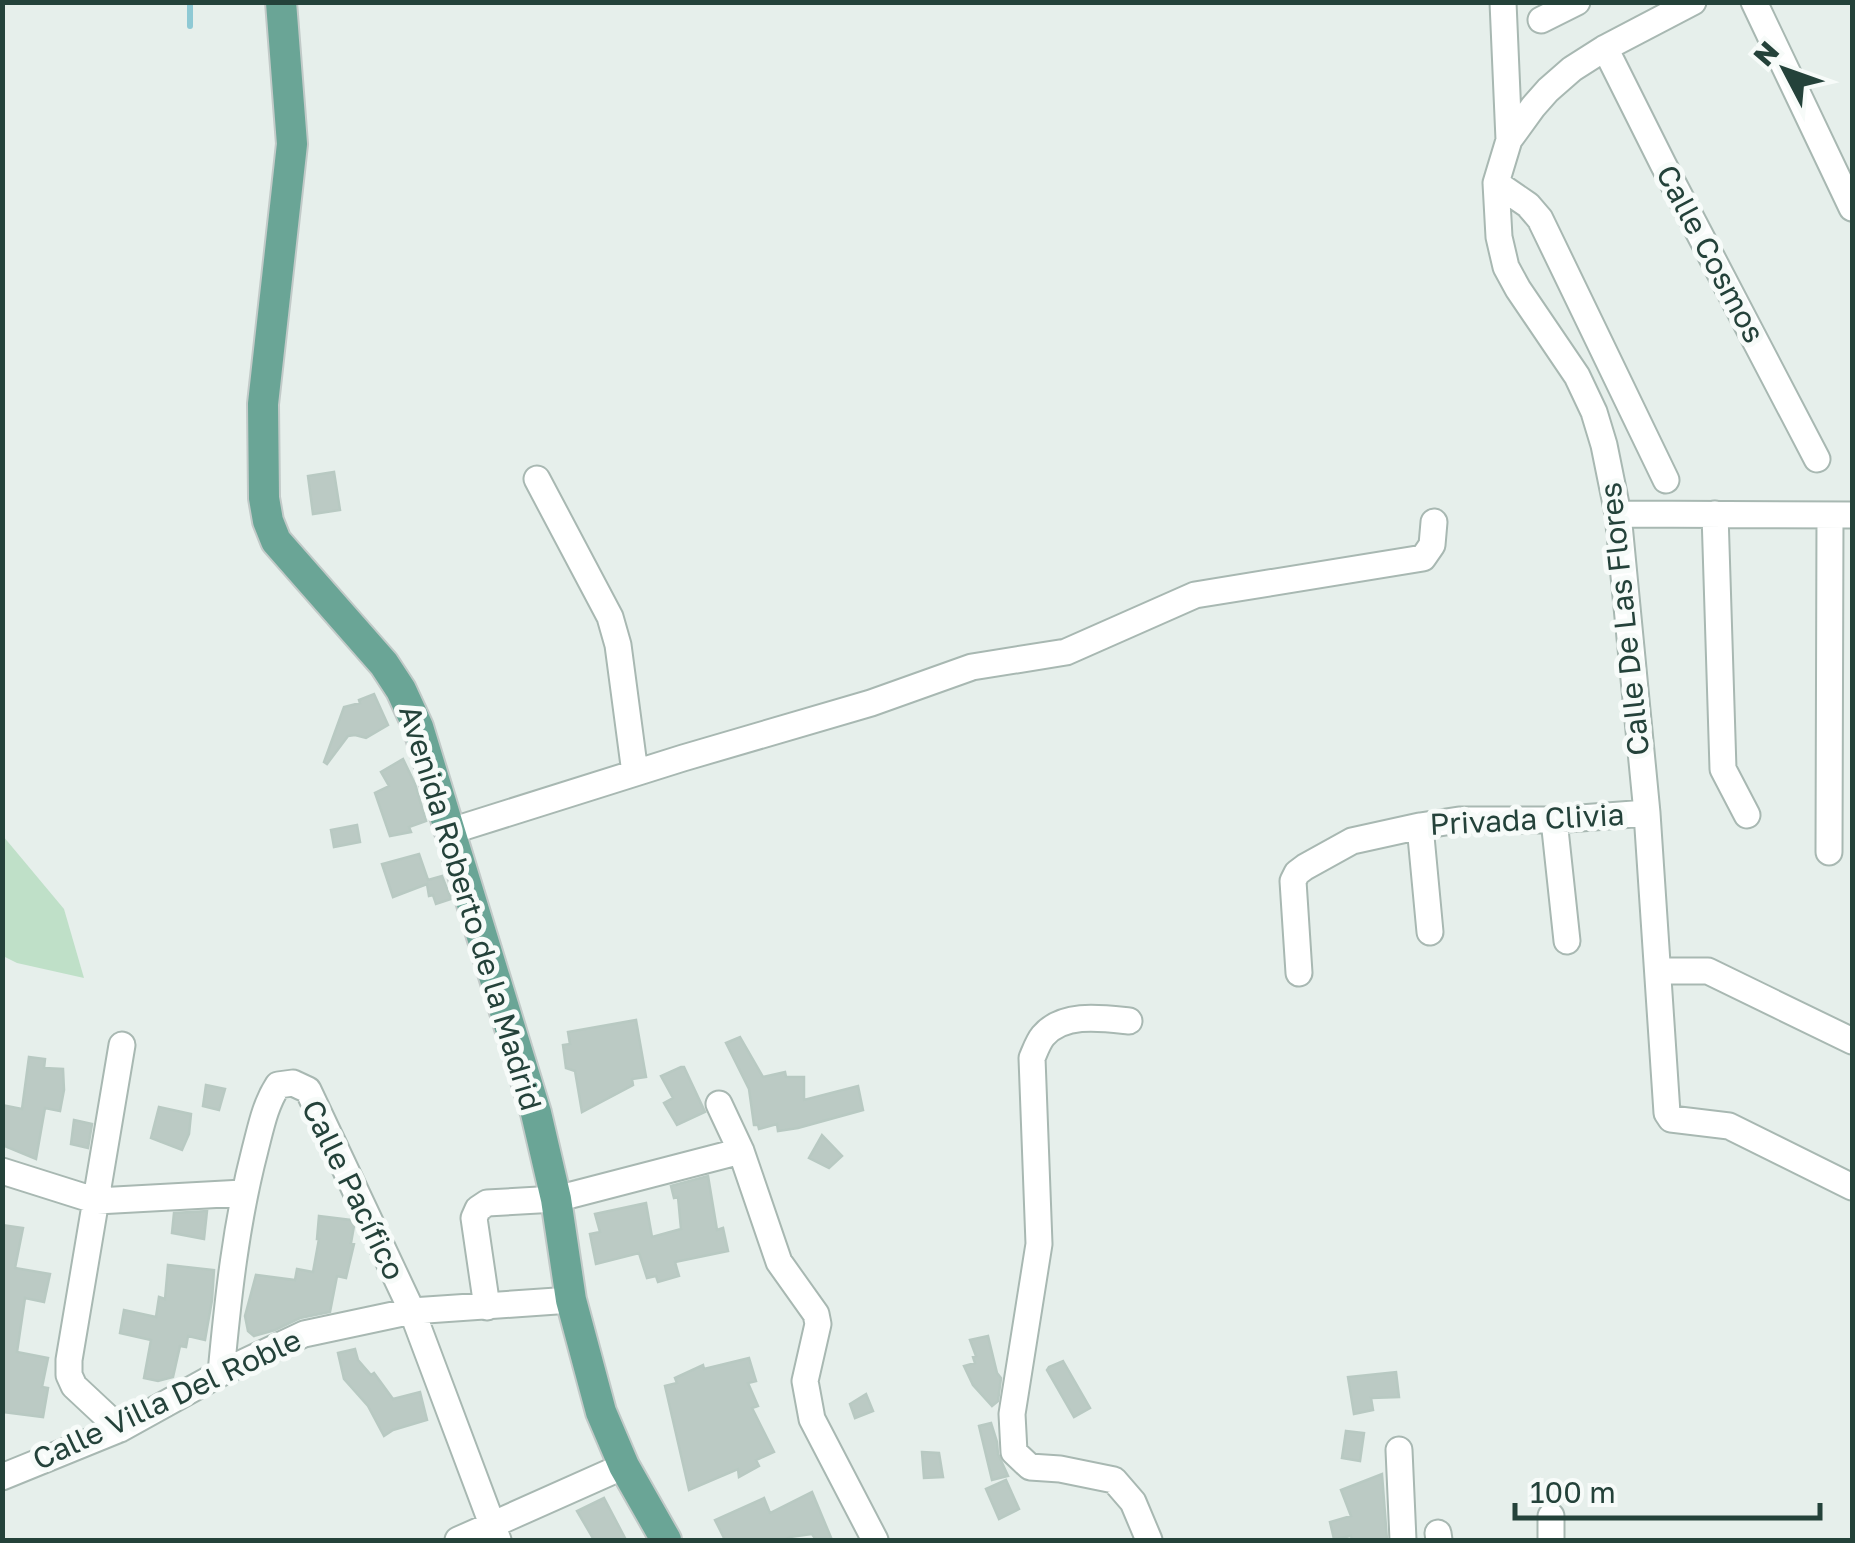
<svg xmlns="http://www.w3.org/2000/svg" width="1855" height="1543" font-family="'Golos Text',sans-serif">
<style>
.green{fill:#bfe0c8}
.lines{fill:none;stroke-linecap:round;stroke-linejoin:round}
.stream{stroke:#8ec9d4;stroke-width:6}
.building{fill:#bbcac4;stroke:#b8c9c2;stroke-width:2.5}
.minor-casing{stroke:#a8b8b2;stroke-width:29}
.major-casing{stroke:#c2cac8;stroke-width:34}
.minor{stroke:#fff;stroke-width:25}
.major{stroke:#6aa596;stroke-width:30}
.labels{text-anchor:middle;stroke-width:10;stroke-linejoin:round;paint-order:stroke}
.street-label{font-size:30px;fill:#24423a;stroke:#f7fbf9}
</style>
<rect width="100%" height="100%" fill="#e6efeb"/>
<path class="green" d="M 3,836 L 64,909 L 84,978 L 17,963 L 3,956 Z"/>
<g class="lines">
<path class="stream" d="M 190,2 L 190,26"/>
</g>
<path class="building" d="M 334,472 L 340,510 L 313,514 L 308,476 Z
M 374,694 L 388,725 L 366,738 L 355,735 L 348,736 L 327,764 L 324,762 L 344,707 L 360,703 L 359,700 Z
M 403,759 L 415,784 L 426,821 L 409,827 L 411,832 L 390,836 L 375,793 L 389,786 L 381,772 Z
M 357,825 L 360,842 L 334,847 L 331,830 Z
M 419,854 L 428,880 L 442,876 L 451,899 L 436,904 L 433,895 L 429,896 L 427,884 L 393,897 L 382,864 Z
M 636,1020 L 646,1077 L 632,1079 L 633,1085 L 582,1112 L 575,1071 L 566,1068 L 563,1045 L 570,1044 L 568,1032 Z
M 740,1037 L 763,1077 L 785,1072 L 786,1077 L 804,1077 L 804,1100 L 858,1086 L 863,1110 L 798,1128 L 778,1131 L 777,1124 L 759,1129 L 758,1125 L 754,1125 L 749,1089 L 726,1043 Z
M 29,1057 L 45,1059 L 44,1068 L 63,1069 L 64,1090 L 60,1111 L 45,1108 L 36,1159 L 2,1145 L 2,1105 L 22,1109 Z
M 681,1067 L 684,1067 L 705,1112 L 677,1125 L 664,1103 L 673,1098 L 661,1076 Z
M 206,1085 L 225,1089 L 219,1110 L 203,1106 Z
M 159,1107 L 191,1114 L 189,1134 L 182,1150 L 151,1138 Z
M 74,1120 L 92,1124 L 88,1148 L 71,1144 Z
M 822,1135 L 842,1156 L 829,1168 L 809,1158 Z
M 708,1176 L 717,1230 L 723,1228 L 728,1251 L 675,1262 L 679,1276 L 658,1282 L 656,1276 L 647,1278 L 639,1253 L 596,1264 L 590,1234 L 600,1232 L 595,1214 L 646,1203 L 652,1237 L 681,1229 L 678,1197 L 674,1198 L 671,1186 Z
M 207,1211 L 204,1239 L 172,1233 L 174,1213 Z
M 319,1216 L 351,1220 L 354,1226 L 351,1243 L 354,1244 L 346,1278 L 337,1276 L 330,1312 L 300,1318 L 275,1330 L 254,1336 L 248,1331 L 245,1316 L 256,1275 L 295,1280 L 297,1269 L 313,1272 L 319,1239 L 317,1239 Z
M 2,1225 L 23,1228 L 15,1268 L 50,1274 L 44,1302 L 25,1298 L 17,1352 L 48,1358 L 42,1387 L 48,1388 L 43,1417 L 2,1412 Z
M 168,1265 L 214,1270 L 212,1300 L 205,1340 L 188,1336 L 186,1347 L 180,1346 L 173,1377 L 158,1381 L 144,1378 L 151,1340 L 120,1333 L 124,1310 L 156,1317 L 159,1297 L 165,1299 Z
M 988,1336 L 997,1373 L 1001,1378 L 998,1401 L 992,1406 L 973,1385 L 964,1366 L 975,1363 L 973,1357 L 976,1356 L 970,1340 Z
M 355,1349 L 358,1360 L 371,1375 L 374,1373 L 393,1399 L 420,1392 L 427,1420 L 393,1430 L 384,1436 L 368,1406 L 344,1379 L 338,1353 Z
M 749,1358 L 756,1381 L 748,1383 L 758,1406 L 752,1408 L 774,1452 L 756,1460 L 759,1466 L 739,1477 L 738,1469 L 689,1490 L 665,1386 L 677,1383 L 675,1378 L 703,1365 L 704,1369 Z
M 1063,1361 L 1090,1408 L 1074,1417 L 1047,1370 L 1049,1367 Z
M 1396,1372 L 1399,1397 L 1371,1398 L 1373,1410 L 1354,1414 L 1348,1377 Z
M 866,1394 L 873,1411 L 855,1418 L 850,1404 Z
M 991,1423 L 997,1442 L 998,1454 L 1008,1476 L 992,1480 L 979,1426 Z
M 1346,1431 L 1364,1433 L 1360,1461 L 1342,1458 Z
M 922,1452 L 939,1453 L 943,1477 L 924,1478 Z
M 1382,1474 L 1387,1540 L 1352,1540 L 1351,1536 L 1334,1539 L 1330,1522 L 1351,1516 L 1341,1490 Z
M 1006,1480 L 1019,1509 L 999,1519 L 986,1489 Z
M 812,1492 L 832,1540 L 816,1540 L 812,1534 L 790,1537 L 784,1540 L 725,1540 L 715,1520 L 764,1498 L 770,1513 Z
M 604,1498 L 626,1540 L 594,1540 L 577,1511 Z"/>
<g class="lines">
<g class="minor-casing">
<path id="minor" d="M 1503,2 L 1509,140
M 1693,2 L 1605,48 L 1572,69 L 1548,90 L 1533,107 L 1509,140 L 1496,183 L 1499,237 L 1506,267 L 1518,289 L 1577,376 L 1594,412 L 1604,445 L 1618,514 L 1647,813 L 1667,1113 L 1671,1119 L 1729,1126 L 1852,1187
M 1754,2 L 1852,208
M 1541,20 L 1577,2
M 1605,48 L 1663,164 L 1817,459
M 1496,183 L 1528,205 L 1540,219 L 1666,480
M 537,479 L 610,617 L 618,645 L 635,773
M 1618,514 L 1852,515
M 1715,514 L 1723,769 L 1747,815
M 1554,820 L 1567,941
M 1420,826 L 1430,932
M 451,831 L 683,758 L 871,703 L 972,667 L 1066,652 L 1195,595 L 1423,558 L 1432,545 L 1434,522
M 1829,852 L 1830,516
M 1658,971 L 1708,971 L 1852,1041
M 1299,973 L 1293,881 L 1297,873 L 1305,867 L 1352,841 L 1420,826 L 1459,820 L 1554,820 L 1647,813
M 1129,1021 C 1102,1018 1063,1012 1043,1036 C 1038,1042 1035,1051 1032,1058 L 1039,1244 L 1012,1414 L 1014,1452 L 1030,1467 L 1060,1469 L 1114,1480 L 1133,1502 L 1149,1540
M 719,1104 L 741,1151 L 779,1262 L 816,1314 L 818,1324 L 805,1381 L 812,1419 L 875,1540
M 2,1171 L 97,1201 L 243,1193
M 487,1307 L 474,1218 L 478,1209 L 487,1203 L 556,1199 L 741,1151
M 221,1373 C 228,1298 236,1223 255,1150 C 261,1127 265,1105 278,1085 L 293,1083 L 308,1090 L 412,1311 L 498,1540
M 120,1429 L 74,1386 L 69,1375 L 69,1360 L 122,1045
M 1399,1450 L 1403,1540
M 2,1477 L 120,1429 L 221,1373 L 304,1334 L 412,1311 L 571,1300
M 1551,1516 L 1551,1540
M 1438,1533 L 1439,1540
M 458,1540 L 624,1466"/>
</g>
<g class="major-casing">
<path id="major" d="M 281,2 L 292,144 L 263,404 L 264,498 L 268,521 L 276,541 L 384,664 L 401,690 L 418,727 L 536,1113 L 556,1199 L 571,1300 L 601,1412 L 624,1466 L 666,1540"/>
</g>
<use href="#minor" class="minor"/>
<use href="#major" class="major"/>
</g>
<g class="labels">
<g class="street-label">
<text transform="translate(1710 254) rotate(62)" y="10">Calle Cosmos</text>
<text transform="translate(1625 619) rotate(-96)" y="10">Calle De Las Flores</text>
<text transform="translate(1527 820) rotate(-3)" y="10">Privada Clivia</text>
<text transform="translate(470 908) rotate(73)" y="10">Avenida Roberto de la Madrid</text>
<text transform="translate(353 1190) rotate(64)" y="10">Calle Pacífico</text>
<text transform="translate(167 1400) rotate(-25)" y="10">Calle Villa Del Roble</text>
</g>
</g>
<rect width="1855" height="1543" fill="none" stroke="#24423a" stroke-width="10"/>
<g transform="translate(1785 70) rotate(311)" stroke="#f7fbf9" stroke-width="8" paint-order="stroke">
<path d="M0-8L18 38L0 25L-18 38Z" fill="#24423a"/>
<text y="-15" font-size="28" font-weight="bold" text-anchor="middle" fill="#24423a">N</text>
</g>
<path d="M1515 1503v15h305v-15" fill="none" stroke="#24423a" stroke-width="5"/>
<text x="1530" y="1503" font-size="30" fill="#24423a" stroke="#f7fbf9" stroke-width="8" paint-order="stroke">100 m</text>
</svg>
